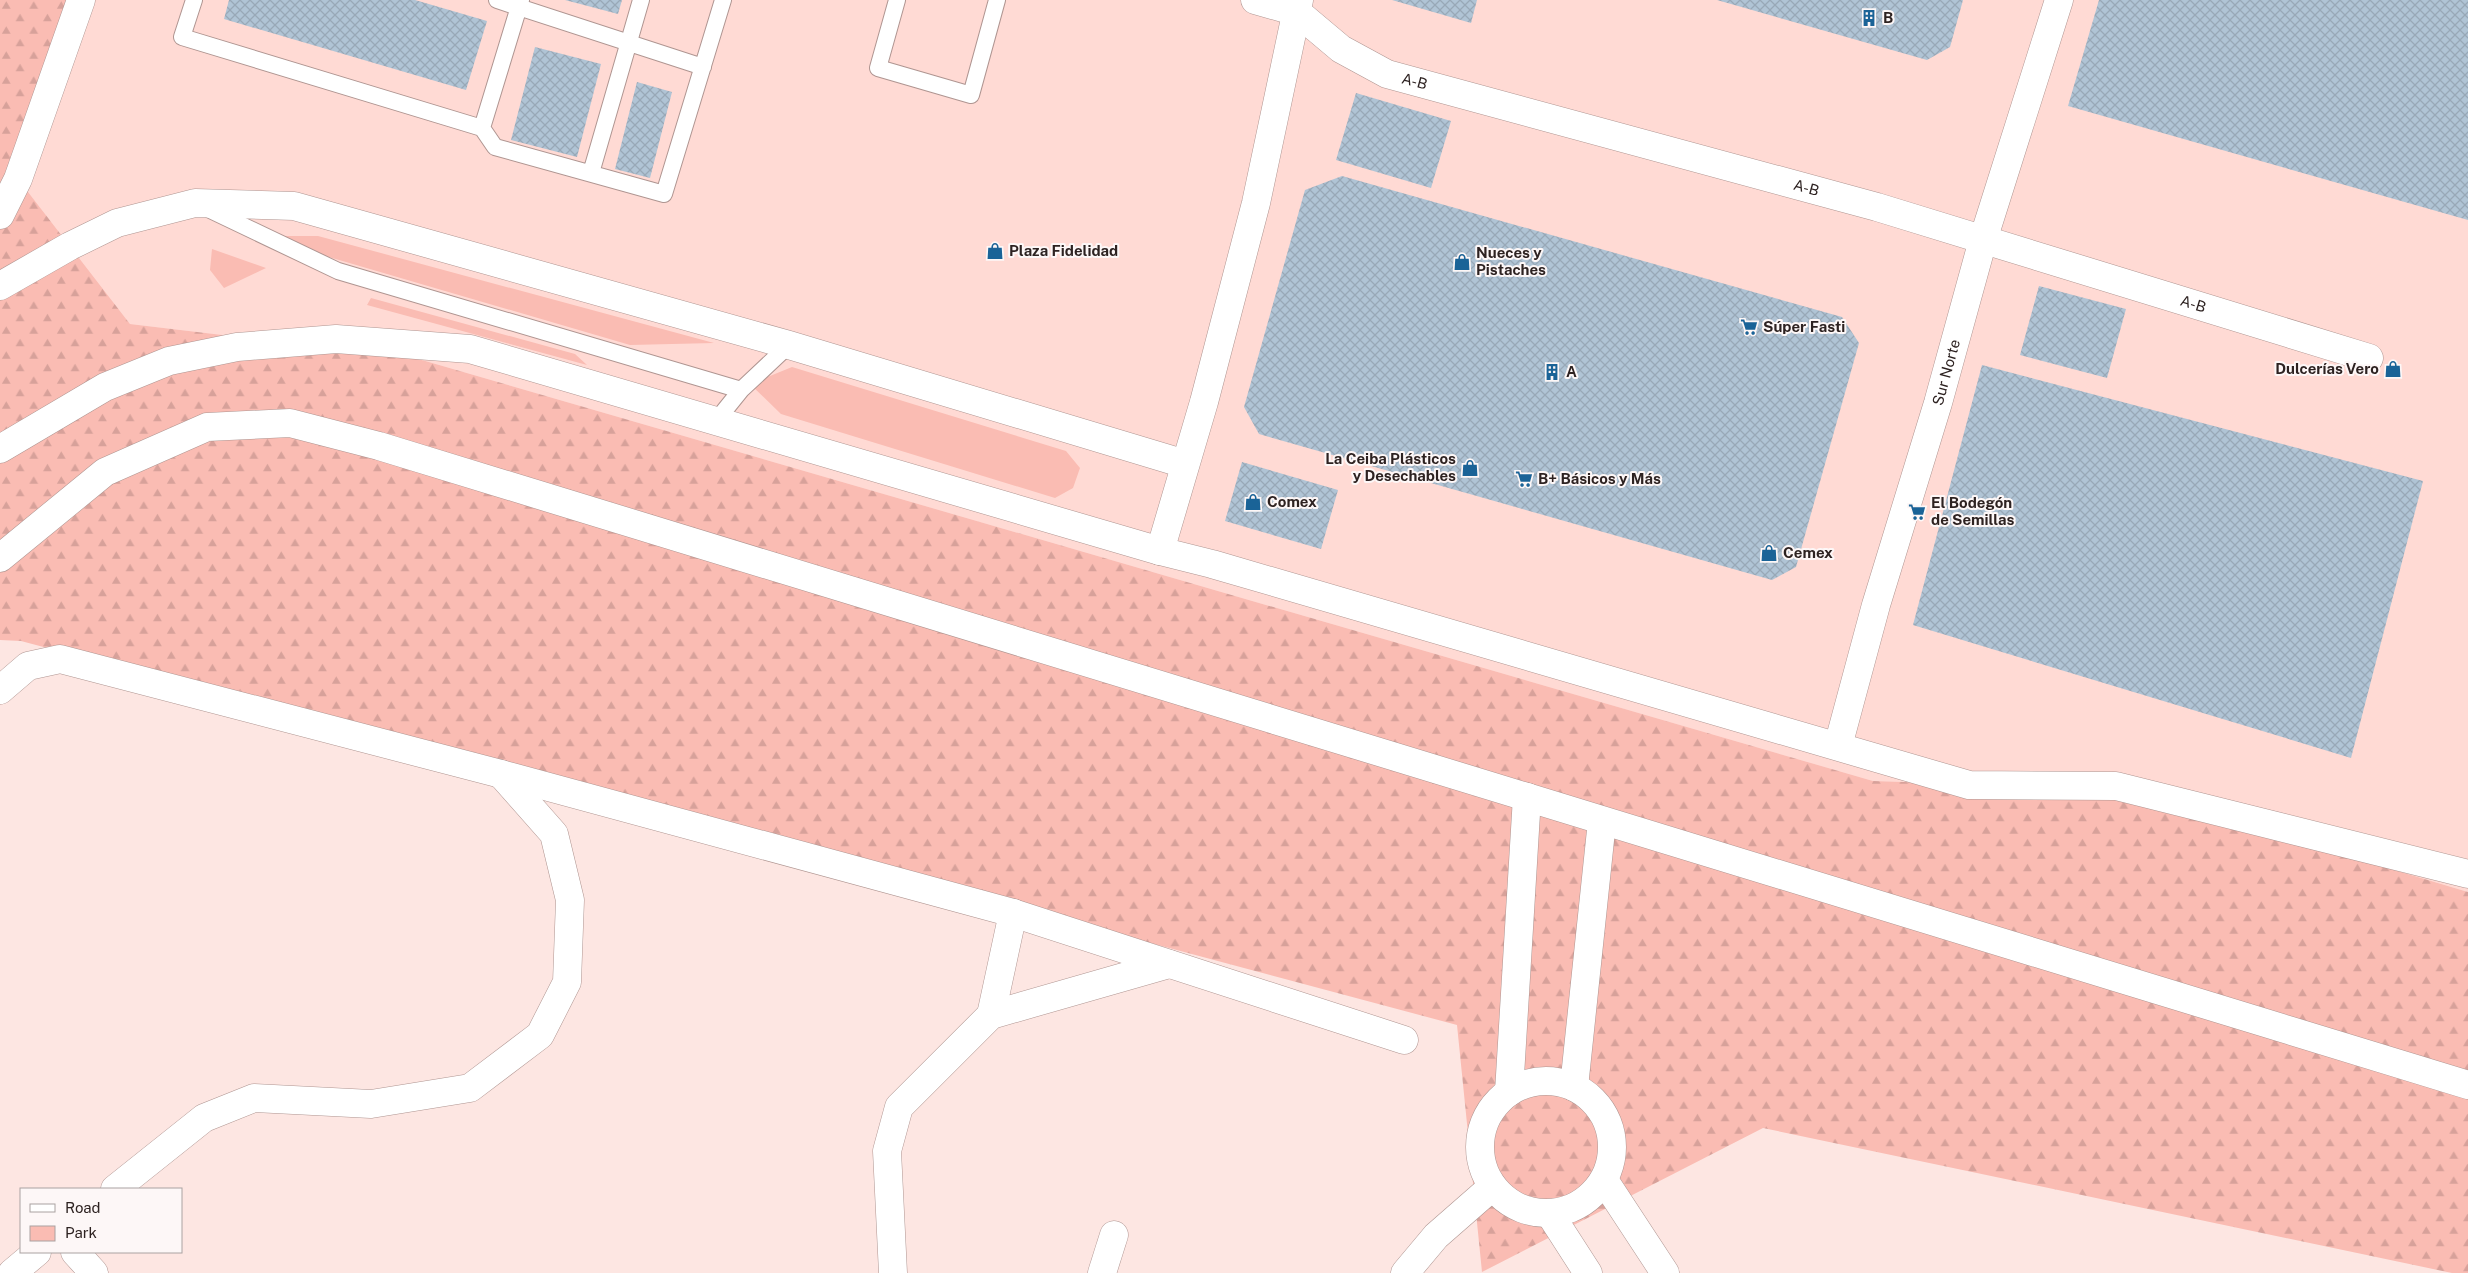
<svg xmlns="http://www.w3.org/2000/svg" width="2468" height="1273" font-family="'Public Sans',sans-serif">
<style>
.built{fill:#ffdad4}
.green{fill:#fabcb3}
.forest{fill:url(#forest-firs)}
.building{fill:url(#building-cross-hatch)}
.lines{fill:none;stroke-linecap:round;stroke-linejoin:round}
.service-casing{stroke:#af9591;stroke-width:18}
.minor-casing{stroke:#af9591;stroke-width:29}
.service{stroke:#fff;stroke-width:16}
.minor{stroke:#fff;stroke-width:28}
.labels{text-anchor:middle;stroke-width:4;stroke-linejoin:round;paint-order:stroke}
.poi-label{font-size:15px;font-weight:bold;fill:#2d2221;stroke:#fdf7f7;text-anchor:start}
.street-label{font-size:15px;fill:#2d2221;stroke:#fdf7f7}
</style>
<defs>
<pattern id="forest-firs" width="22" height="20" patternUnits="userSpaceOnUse" patternTransform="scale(1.25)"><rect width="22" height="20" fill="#fabcb3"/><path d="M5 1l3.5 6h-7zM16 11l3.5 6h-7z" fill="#d7a19a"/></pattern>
<pattern id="building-cross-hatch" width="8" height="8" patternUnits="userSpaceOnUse" patternTransform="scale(1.25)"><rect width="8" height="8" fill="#b0c4d5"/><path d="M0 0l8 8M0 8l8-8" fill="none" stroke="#98a8b7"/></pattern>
</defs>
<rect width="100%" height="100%" fill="#fde6e2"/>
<path class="built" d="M 73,0 L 2468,0 L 2468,892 L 2123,789 L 1873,781 L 415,358 L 130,324 L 18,179 Z"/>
<path class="green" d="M 257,236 L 318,236 L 714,343 L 630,345 Z
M 212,249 L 266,268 L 224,288 L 210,270 Z
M 371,298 L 575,354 L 587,365 L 367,305 Z
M 792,367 L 1066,451 L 1080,468 L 1073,488 L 1055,498 L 781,414 L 750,384 Z"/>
<path class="forest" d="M 0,0 L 73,0 L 18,179 L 130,324 L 415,358 L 1873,781 L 2123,789 L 2468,892 L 2468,1273 L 2452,1273 L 1763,1128 L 1482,1272 L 1457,1025 L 21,641 L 0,640 Z"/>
<path class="building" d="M 229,0 L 415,0 L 487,21 L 466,90 L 224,19 Z
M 565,0 L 622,0 L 618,14 Z
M 1392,0 L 1477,0 L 1471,23 Z
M 1717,0 L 1963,0 L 1950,47 L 1927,60 Z
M 2099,0 L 2468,0 L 2468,220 L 2068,106 Z
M 535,47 L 601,64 L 577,157 L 511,140 Z
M 637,82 L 672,92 L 650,178 L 615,169 Z
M 1356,93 L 1451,121 L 1431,188 L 1336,160 Z
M 1342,176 L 1842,317 L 1859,343 L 1796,567 L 1772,580 L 1259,434 L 1244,407 L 1305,190 Z
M 2039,286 L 2126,309 L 2107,378 L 2020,355 Z
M 1982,365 L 2423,481 L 2351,758 L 1913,625 Z
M 1242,462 L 1338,490 L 1321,549 L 1225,521 Z"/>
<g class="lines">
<g class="service-casing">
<path id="service" d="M 194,0 L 182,37 L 482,128 L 495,147 L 664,194 L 723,0
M 497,0 L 703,67
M 897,0 L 878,68 L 971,95 L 997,0
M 482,128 L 521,0
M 591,173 L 641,0
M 206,208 L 338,271 L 741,390
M 716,421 L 741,390 L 789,345"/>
</g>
<g class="minor-casing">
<g id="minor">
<path id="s1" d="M 1255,0 L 1297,12 L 1341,49 L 1387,74 L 1877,207 L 2369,358"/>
<path d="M 0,215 L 18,179 L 81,0"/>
<path d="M 0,286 L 70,246 L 117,223 L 195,203 L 294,206 L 789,345 L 1185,464"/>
<path d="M 0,449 L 105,387 L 169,361 L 237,347 L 336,339 L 470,349 L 1160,551 L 1212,564 L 1969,785 L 2116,786 L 2468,874"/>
<path d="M 1160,551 L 1204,402 L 1256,203 L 1299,0"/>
<path d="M 0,558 L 105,472 L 207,427 L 290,423 L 379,446 L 2468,1085"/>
<path d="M 0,690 L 28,666 L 60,659 L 501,774 L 1013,913 L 1404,1040"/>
<path id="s2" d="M 1838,746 L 1876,605 L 1938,403 L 1983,240 L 2059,0"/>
<path d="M 991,1015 L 1013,913"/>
<circle cx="1546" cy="1147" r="66"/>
<path d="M 1574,1087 L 1602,821"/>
<path d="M 1509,1092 L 1527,797"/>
<path d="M 1604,1180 L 1665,1273"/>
<path d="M 115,1189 L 204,1118 L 254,1098 L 371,1104 L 470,1088 L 540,1035 L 567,982 L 570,900 L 554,834 L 501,774"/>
<path d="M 1550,1214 L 1588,1273"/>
<path d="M 75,1252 L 94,1273"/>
<path d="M 12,1273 L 37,1252"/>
<path d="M 893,1273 L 887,1151 L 899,1107 L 991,1015 L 1169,964"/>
<path d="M 1102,1273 L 1114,1235"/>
<path d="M 1405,1273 L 1436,1236 L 1492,1187"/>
</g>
</g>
<use href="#service" class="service"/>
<use href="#minor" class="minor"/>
</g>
<defs>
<g id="building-bare" transform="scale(1.35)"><path d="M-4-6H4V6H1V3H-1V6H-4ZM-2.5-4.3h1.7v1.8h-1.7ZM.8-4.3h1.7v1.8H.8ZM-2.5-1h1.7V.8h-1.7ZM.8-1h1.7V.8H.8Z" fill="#1a6397" stroke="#fdf7f7" stroke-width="2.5" paint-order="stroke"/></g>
<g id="shop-bare" transform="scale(1.35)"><path d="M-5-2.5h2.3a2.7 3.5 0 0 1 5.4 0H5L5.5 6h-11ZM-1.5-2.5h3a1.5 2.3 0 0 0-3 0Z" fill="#1a6397" stroke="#fdf7f7" stroke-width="2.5" paint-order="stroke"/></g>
<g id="supermarket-bare" transform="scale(1.35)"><path d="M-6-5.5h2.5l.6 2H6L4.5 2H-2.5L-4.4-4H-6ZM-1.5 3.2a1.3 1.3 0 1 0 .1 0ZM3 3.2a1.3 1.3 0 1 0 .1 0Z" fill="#1a6397" stroke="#fdf7f7" stroke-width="2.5" paint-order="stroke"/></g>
</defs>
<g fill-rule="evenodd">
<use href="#building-bare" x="1869" y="18"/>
<use href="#shop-bare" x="995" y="251"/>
<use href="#shop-bare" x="1462" y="262"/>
<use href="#supermarket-bare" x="1749" y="327"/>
<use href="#shop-bare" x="2393" y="369"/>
<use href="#building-bare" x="1552" y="372"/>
<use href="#shop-bare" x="1470" y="468"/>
<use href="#supermarket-bare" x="1524" y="479"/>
<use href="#shop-bare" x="1253" y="502"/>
<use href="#supermarket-bare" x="1917" y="512"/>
<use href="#shop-bare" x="1769" y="553"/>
</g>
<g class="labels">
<g class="poi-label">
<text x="1883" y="23">B</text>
<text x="1009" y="256">Plaza Fidelidad</text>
<text x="1476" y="258">Nueces y<tspan x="1476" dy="17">Pistaches</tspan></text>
<text x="1763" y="332">Súper Fasti</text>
<text x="2379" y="374" text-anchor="end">Dulcerías Vero</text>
<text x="1566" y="377">A</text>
<text x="1456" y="464" text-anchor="end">La Ceiba Plásticos<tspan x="1456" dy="17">y Desechables</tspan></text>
<text x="1538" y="484">B+ Básicos y Más</text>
<text x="1267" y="507">Comex</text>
<text x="1931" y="508">El Bodegón<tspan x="1931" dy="17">de Semillas</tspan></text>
<text x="1783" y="558">Cemex</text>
</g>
<g class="street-label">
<text dy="5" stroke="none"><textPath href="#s1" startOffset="182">A-B</textPath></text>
<text dy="5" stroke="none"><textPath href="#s1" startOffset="588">A-B</textPath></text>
<text dy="5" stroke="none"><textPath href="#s1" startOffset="992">A-B</textPath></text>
<text dy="5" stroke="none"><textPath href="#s2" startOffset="389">Sur Norte</textPath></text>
</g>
</g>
<rect x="20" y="1188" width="162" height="65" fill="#fdf7f7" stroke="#aaa2a1"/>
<rect x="30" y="1204" width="25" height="8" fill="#ffffff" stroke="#aaa2a1"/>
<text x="65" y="1213" font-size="15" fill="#2d2221">Road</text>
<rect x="30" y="1226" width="25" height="15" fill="#fabcb3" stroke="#aaa2a1"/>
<text x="65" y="1238" font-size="15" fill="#2d2221">Park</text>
</svg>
